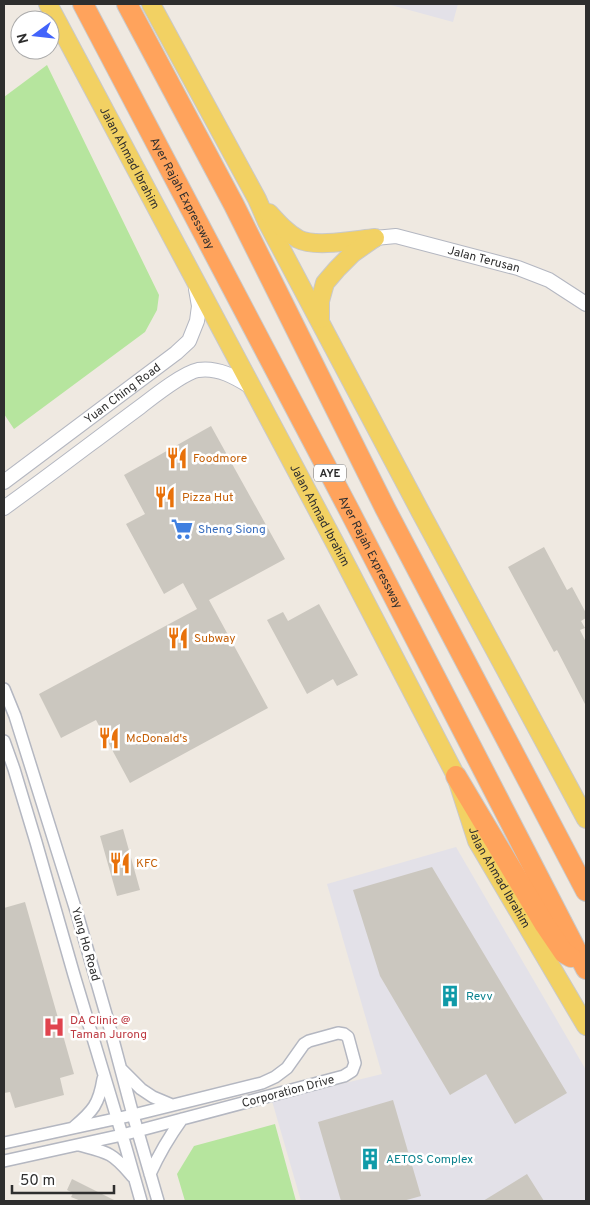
<svg xmlns="http://www.w3.org/2000/svg" width="590" height="1205" font-family="Overpass,sans-serif">
<style>
.industrial{fill:#e3e1e8}
.green{fill:#b6e59e}
.building{fill:#cbc7bf}
.lines{fill:none;stroke-linecap:round;stroke-linejoin:round}
.minor-casing{stroke:#b4b7c1;stroke-width:14}
.tertiary-casing{stroke:#b4b7c1;stroke-width:16}
.primary-casing{stroke:#c9c9c9;stroke-width:20}
.motorway-casing{stroke:#c9c9c9;stroke-width:22}
.minor{stroke:#fff;stroke-width:11}
.tertiary{stroke:#fff;stroke-width:14}
.primary{stroke:#f2d163;stroke-width:18}
.motorway{stroke:#ffa35c;stroke-width:20}
.labels{text-anchor:middle;stroke-width:5;stroke-linejoin:round;paint-order:stroke}
.shield{fill:#fff;stroke:#6d6d6d;stroke-width:1}
.shield-label{font-size:11px;font-weight:bold;fill:#2e2e2e}
.street-label{font-size:12px;fill:#2e2e2e;stroke:#fff}
.food-label{font-size:12px;fill:#c56008;stroke:#fff;text-anchor:start}
.shop-label{font-size:12px;fill:#366cbe;stroke:#fff;text-anchor:start}
.culture-label{font-size:12px;fill:#0d838f;stroke:#fff;text-anchor:start}
.health-label{font-size:12px;fill:#be3a42;stroke:#fff;text-anchor:start}
</style>
<rect width="100%" height="100%" fill="#efe9e1"/>
<path class="industrial" d="M 387,4 L 458,4 L 453,22 Z
M 456,847 L 586,1070 L 586,1201 L 301,1201 L 272,1101 L 382,1074 L 327,884 Z"/>
<path class="green" d="M 47,65 L 159,295 L 157,310 L 145,332 L 14,429 L 4,414 L 4,97 Z
M 275,1124 L 296,1201 L 185,1201 L 177,1174 L 194,1146 Z"/>
<path class="building" d="M 211,426 L 285,559 L 209,600 L 268,708 L 130,783 L 96,720 L 61,738 L 39,694 L 197,609 L 183,583 L 164,594 L 126,524 L 145,514 L 124,475 Z
M 544,547 L 567,590 L 572,587 L 586,613 L 586,618 L 581,621 L 585,628 L 580,630 L 586,642 L 586,706 L 557,650 L 554,652 L 508,567 Z
M 319,604 L 358,675 L 337,686 L 333,679 L 307,694 L 267,620 L 283,612 L 288,621 Z
M 123,829 L 140,890 L 117,896 L 100,836 Z
M 432,867 L 567,1093 L 515,1124 L 486,1074 L 450,1095 L 380,976 L 353,890 Z
M 25,902 L 74,1074 L 60,1078 L 64,1095 L 15,1108 L 10,1092 L 4,1093 L 4,908 Z
M 393,1100 L 421,1196 L 403,1201 L 341,1201 L 318,1122 Z
M 527,1174 L 544,1201 L 483,1201 Z
M 72,1179 L 116,1201 L 81,1201 L 71,1197 L 73,1193 L 67,1190 Z"/>
<g class="lines">
<g class="minor-casing">
<path id="minor" d="M 4,689 L 15,716 L 78,917 L 108,1021 L 133,1115 L 158,1201
M 4,741 L 14,769 L 36,842 L 74,975 L 126,1148 L 141,1201
M 122,1070 L 141,1089 L 153,1097 L 172,1105
M 74,1127 C 93,1111 99,1104 103,1079
M 4,1143 L 133,1115 L 262,1083 L 275,1077 L 287,1068 L 304,1044 L 309,1041 L 338,1033 L 344,1034 L 348,1037 L 355,1063 L 352,1071 L 344,1076 L 122,1135 L 4,1161
M 79,1145 C 90,1148 101,1150 110,1155 C 119,1160 126,1169 133,1177
M 150,1174 C 159,1154 169,1137 182,1119"/>
</g>
<g class="tertiary-casing">
<g id="tertiary">
<path id="s1" d="M 375,238 L 396,236 L 518,268 L 549,280 L 586,304"/>
<path id="s2" d="M 4,482 L 176,353 L 189,341 L 197,321 L 199,306 L 196,289"/>
<path d="M 4,508 C 50,475 94,441 140,407 C 153,397 183,373 198,370 C 218,367 235,377 251,387"/>
</g>
</g>
<g class="primary-casing">
<g id="primary">
<path id="s3" d="M 48,4 L 336,545 L 456,776 L 477,841 L 586,1026"/>
<path d="M 151,4 L 257,199 L 267,222 L 420,511 L 586,819"/>
<path d="M 269,213 C 278,223 286,232 298,239 C 315,248 355,240 375,238"/>
<path d="M 320,319 L 320,301 L 325,283 L 337,269 L 353,253 L 373,239"/>
</g>
</g>
<g class="motorway-casing">
<g id="motorway">
<path id="s4" d="M 83,4 L 349,510 L 586,969"/>
<path d="M 127,4 L 234,205 L 385,508 L 586,891"/>
<path d="M 456,776 L 545,925 L 564,953 L 571,957"/>
</g>
</g>
<use href="#minor" class="minor"/>
<use href="#tertiary" class="tertiary"/>
<use href="#primary" class="primary"/>
<use href="#motorway" class="motorway"/>
</g>
<defs>
<g id="restaurant-bare" transform="scale(1.725)"><path d="M-5-6h1v4h1v-4h1v4h1v-4h1v5L-1.5 .5V6h-2V.5L-5-1ZM5-6V6H3V1.5H1.5Q1.5-4 5-6Z" fill="#e8710a" stroke="#fff" stroke-width="2.5" paint-order="stroke"/></g>
<g id="supermarket-bare" transform="scale(1.725)"><path d="M-6-5.5h2.5l.6 2H6L4.5 2H-2.5L-4.4-4H-6ZM-1.5 3.2a1.3 1.3 0 1 0 .1 0ZM3 3.2a1.3 1.3 0 1 0 .1 0Z" fill="#3f7fe0" stroke="#fff" stroke-width="2.5" paint-order="stroke"/></g>
<g id="building-bare" transform="scale(1.725)"><path d="M-4-6H4V6H1V3H-1V6H-4ZM-2.5-4.3h1.7v1.8h-1.7ZM.8-4.3h1.7v1.8H.8ZM-2.5-1h1.7V.8h-1.7ZM.8-1h1.7V.8H.8Z" fill="#0f9aa8" stroke="#fff" stroke-width="2.5" paint-order="stroke"/></g>
<g id="hospital-bare" transform="scale(1.725)"><path d="M-5-5h3v3.5h4V-5h3V5h-3V1.5h-4V5h-3Z" fill="#e0444e" stroke="#fff" stroke-width="2.5" paint-order="stroke"/></g>
</defs>
<g fill-rule="evenodd">
<use href="#restaurant-bare" x="177" y="458"/>
<use href="#restaurant-bare" x="165" y="497"/>
<use href="#supermarket-bare" x="182" y="529"/>
<use href="#restaurant-bare" x="178" y="638"/>
<use href="#restaurant-bare" x="109" y="738"/>
<use href="#restaurant-bare" x="120" y="863"/>
<use href="#building-bare" x="450" y="996"/>
<use href="#hospital-bare" x="54" y="1027"/>
<use href="#building-bare" x="370" y="1159"/>
</g>
<g class="labels">
<rect class="shield" x="314" y="464.5" width="32" height="17" rx="4"/>
<g class="shield-label">
<text x="330" y="477">AYE</text>
</g>
<g class="street-label">
<text dy="4" stroke="none"><textPath href="#s3" startOffset="174">Jalan Ahmad Ibrahim</textPath></text>
<text dy="4" stroke="none"><textPath href="#s4" startOffset="214">Ayer Rajah Expressway</textPath></text>
<text dy="4" stroke="none"><textPath href="#s1" startOffset="112">Jalan Terusan</textPath></text>
<text dy="4" stroke="none"><textPath href="#s2" startOffset="148">Yuan Ching Road</textPath></text>
<text dy="4" stroke="none"><textPath href="#s3" startOffset="579">Jalan Ahmad Ibrahim</textPath></text>
<text dy="4" stroke="none"><textPath href="#s4" startOffset="619">Ayer Rajah Expressway</textPath></text>
<text dy="4" stroke="none"><textPath href="#s3" startOffset="984">Jalan Ahmad Ibrahim</textPath></text>
<text transform="translate(86 944) rotate(74)" y="4">Yung Ho Road</text>
<text transform="translate(288 1091) rotate(-15)" y="4">Corporation Drive</text>
</g>
<g class="food-label">
<text x="193" y="462">Foodmore</text>
<text x="182" y="501">Pizza Hut</text>
<text x="194" y="642">Subway</text>
<text x="126" y="742">McDonald's</text>
<text x="136" y="867">KFC</text>
</g>
<g class="shop-label">
<text x="198" y="533">Sheng Siong</text>
</g>
<g class="culture-label">
<text x="466" y="1000">Revv</text>
<text x="386" y="1163">AETOS Complex</text>
</g>
<g class="health-label">
<text x="70" y="1024">DA Clinic @<tspan x="70" dy="14">Taman Jurong</tspan></text>
</g>
</g>
<rect width="590" height="1205" fill="none" stroke="#2e2e2e" stroke-width="10"/>
<g transform="translate(35 35) rotate(255)"><circle r="24" fill="#ffffff" stroke="#ababab"/>
<path d="M0-4L9 19L0 12L-9 19Z" fill="#4264fb"/>
<text y="-8" font-size="14" font-weight="bold" text-anchor="middle" fill="#2e2e2e">N</text>
</g>
<path d="M12 1185v8h102v-8" fill="none" stroke="#2e2e2e" stroke-width="2.5"/>
<text x="20" y="1185" font-size="15" fill="#2e2e2e" stroke="#ffffff" stroke-width="4" paint-order="stroke">50 m</text>
</svg>
